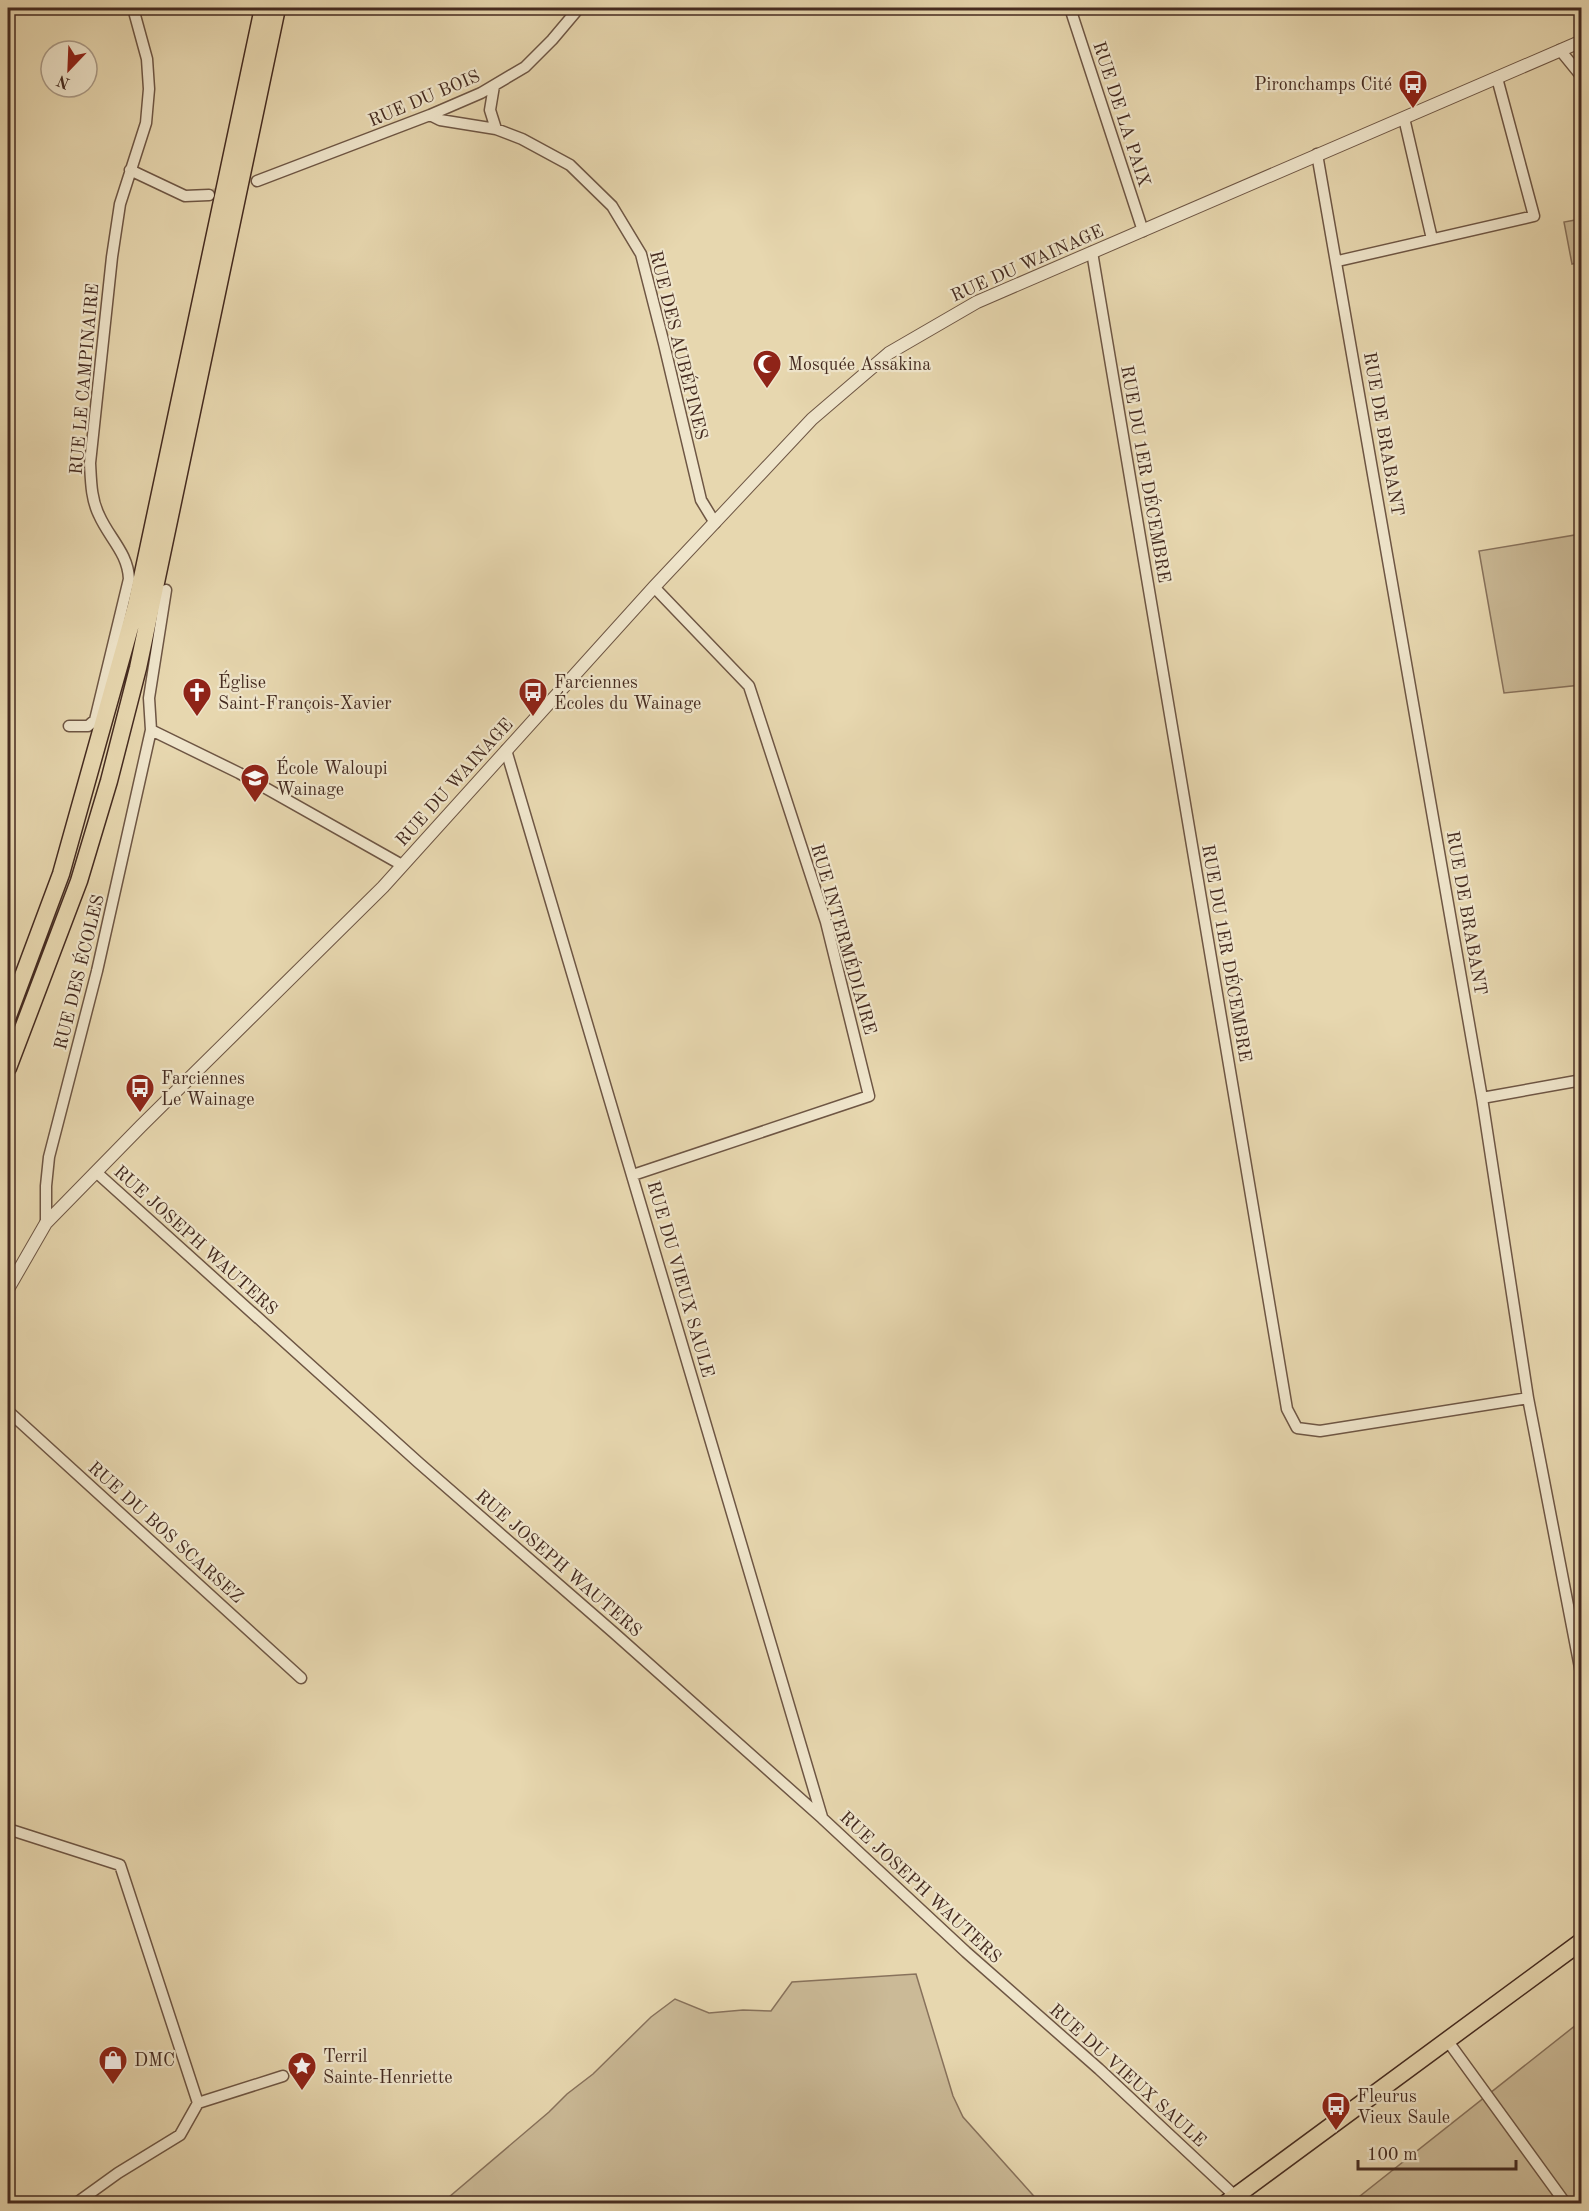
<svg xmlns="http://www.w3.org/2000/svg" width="1589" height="2211" font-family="'Old Standard TT',serif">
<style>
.green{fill:#cbba97;stroke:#88725c;stroke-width:1.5}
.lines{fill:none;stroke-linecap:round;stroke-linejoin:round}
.minor-tunnel{stroke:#c7b592;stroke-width:10;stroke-dasharray:10 5;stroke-linecap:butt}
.minor-casing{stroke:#6e5644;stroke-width:13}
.tertiary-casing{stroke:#6e5644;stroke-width:14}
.primary-casing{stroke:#452b20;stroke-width:19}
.trunk-casing{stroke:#452b20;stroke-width:19}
.minor{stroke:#efe5cb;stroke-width:10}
.tertiary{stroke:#efe5cb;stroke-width:12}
.primary{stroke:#e7d7af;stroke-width:16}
.trunk{stroke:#e7d7af;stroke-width:16}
.labels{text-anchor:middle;stroke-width:4.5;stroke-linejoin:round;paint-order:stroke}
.poi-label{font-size:18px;fill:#452b20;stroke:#efe5cb;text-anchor:start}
.street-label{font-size:18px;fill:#452b20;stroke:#efe5cb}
</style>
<rect width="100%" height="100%" fill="#e7d7af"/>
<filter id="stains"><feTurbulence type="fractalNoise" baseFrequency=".00333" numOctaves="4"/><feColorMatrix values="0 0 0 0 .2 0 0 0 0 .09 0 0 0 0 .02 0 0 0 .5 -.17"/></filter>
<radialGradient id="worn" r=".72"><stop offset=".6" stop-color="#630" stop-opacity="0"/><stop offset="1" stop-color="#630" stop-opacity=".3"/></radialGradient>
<path class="green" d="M 1581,219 L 1581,262 L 1572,264 L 1564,222 Z
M 1581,534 L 1581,685 L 1504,693 L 1479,551 Z
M 916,1974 L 953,2096 L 963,2117 L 1040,2203 L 442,2203 L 549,2112 L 567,2094 L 593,2074 L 651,2017 L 675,1999 L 709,2013 L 743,2010 L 771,2011 L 792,1982 Z
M 1581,2021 L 1581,2203 L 1350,2204 Z"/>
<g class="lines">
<path class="minor-tunnel" d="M 209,195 L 257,181"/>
<g class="minor-casing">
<path id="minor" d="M 1070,8 L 1143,231
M 1560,50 L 1582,77
M 494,86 L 490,110 L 496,129
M 430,115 L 440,120 L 496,129 L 522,139 L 570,165 L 612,206 L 641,254 L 664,344 L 701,500 L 715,523
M 1404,118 L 1432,239
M 1317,154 L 1482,1098 L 1528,1398 L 1582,1678
M 130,170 L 185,196 L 209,195
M 257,181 L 430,115 L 481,93 L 525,67 L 552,40 L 579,8
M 1092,252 L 1287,1409 L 1297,1428 L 1320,1431 L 1528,1398
M 1338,261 L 1534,216 L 1497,78
M 69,726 L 88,726 L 95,720 L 129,579 C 128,553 109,538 99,515 C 91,499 91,481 90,463 L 112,257 L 120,204 L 146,123 L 149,89 L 147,59 L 133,8
M 151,730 L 239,773 L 402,865
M 506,750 L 822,1817
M 1482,1098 L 1582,1080
M 96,1172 L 419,1463 L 613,1632 L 822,1818 L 966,1952 L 1099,2069 L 1235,2196
M 633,1175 L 869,1096 L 826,922 L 749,686 L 654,587
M 46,1223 L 46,1186 L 49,1157 L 97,971 L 151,730 L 149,698 L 166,590
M 8,1411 L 301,1678
M 8,1829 L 120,1865 L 198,2103
M 1447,2040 L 1566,2204
M 75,2204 L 118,2173 L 180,2135 L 198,2103 L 283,2076"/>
</g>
<g class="tertiary-casing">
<path id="tertiary" d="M 8,1289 L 46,1223 L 141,1126 L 383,887 L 654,587 L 812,419 L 889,353 L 977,302 L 1582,41"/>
</g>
<g class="primary-casing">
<path id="primary" d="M 1225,2204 L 1582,1941"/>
</g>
<g class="trunk-casing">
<path id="trunk" d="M 8,1016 L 61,874 L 136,606 L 263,8
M 8,1068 L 79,881 L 109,781 L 138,668 L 277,8"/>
</g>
<use href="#minor" class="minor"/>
<use href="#tertiary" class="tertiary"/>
<use href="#primary" class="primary"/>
<use href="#trunk" class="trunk"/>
</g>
<defs>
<g id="bus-pin" transform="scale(1.5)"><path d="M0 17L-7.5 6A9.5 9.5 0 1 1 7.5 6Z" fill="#8f2418" stroke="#efe5cb"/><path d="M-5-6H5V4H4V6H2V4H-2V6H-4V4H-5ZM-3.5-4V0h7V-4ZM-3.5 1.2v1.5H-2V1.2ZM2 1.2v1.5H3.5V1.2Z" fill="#fff"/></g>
<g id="mosque-pin" transform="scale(1.5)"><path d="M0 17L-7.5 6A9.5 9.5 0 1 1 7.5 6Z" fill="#8f2418" stroke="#efe5cb"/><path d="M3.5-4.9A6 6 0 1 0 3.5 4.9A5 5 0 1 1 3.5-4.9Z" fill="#fff"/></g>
<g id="church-pin" transform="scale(1.5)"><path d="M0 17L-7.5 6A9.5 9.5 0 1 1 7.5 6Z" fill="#8f2418" stroke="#efe5cb"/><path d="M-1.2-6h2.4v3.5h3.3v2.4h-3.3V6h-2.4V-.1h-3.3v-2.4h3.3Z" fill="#fff"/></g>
<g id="school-pin" transform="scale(1.5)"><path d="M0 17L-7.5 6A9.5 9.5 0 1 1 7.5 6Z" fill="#8f2418" stroke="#efe5cb"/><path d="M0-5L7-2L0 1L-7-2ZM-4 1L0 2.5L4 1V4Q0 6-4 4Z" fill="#fff"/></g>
<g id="shop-pin" transform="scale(1.5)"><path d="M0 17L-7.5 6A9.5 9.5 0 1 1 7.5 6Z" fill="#8f2418" stroke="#efe5cb"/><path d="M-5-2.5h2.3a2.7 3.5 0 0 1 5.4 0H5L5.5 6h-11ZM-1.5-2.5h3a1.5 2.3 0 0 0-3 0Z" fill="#fff"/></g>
<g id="sight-pin" transform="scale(1.5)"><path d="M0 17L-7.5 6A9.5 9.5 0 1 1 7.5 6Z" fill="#8f2418" stroke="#efe5cb"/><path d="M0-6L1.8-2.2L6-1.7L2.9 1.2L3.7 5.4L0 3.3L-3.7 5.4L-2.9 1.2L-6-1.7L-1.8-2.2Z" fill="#fff"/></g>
</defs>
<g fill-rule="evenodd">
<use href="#bus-pin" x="1413" y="84"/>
<use href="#mosque-pin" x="767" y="364"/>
<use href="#church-pin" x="197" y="692"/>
<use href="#bus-pin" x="533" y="692"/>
<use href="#school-pin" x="255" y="778"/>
<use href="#bus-pin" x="140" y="1088"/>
<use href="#shop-pin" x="113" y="2060"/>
<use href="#sight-pin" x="302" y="2066"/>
<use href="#bus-pin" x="1336" y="2106"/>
</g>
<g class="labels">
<g class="poi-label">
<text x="1392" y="90" text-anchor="end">Pironchamps Cité</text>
<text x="788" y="370">Mosquée Assakina</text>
<text x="218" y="688">Église<tspan x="218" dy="21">Saint-François-Xavier</tspan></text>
<text x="554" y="688">Farciennes<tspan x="554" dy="21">Écoles du Wainage</tspan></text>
<text x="276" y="774">École Waloupi<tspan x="276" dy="21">Wainage</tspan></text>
<text x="161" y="1084">Farciennes<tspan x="161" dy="21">Le Wainage</tspan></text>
<text x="323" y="2062">Terril<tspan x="323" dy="21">Sainte-Henriette</tspan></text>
<text x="134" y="2066">DMC</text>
<text x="1357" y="2102">Fleurus<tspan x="1357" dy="21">Vieux Saule</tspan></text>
</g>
<g class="street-label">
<text transform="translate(424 98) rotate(-23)" y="6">RUE DU BOIS</text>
<text transform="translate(1122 114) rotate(72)" y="6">RUE DE LA PAIX</text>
<text transform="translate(1027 263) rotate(-24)" y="6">RUE DU WAINAGE</text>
<text transform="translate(679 345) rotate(76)" y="6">RUE DES AUBÉPINES</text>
<text transform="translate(84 379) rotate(-85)" y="6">RUE LE CAMPINAIRE</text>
<text transform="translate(1384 434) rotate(80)" y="6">RUE DE BRABANT</text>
<text transform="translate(1146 474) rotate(80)" y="6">RUE DU 1ER DÉCEMBRE</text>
<text transform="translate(454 782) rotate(-48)" y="6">RUE DU WAINAGE</text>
<text transform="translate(1467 913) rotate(80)" y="6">RUE DE BRABANT</text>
<text transform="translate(844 939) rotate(74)" y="6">RUE INTERMÉDIAIRE</text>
<text transform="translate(1227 953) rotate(80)" y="6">RUE DU 1ER DÉCEMBRE</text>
<text transform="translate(79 972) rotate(-76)" y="6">RUE DES ÉCOLES</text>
<text transform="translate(196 1240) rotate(42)" y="6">RUE JOSEPH WAUTERS</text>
<text transform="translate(681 1279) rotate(74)" y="6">RUE DU VIEUX SAULE</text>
<text transform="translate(166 1532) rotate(42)" y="6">RUE DU BOS SCARSEZ</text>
<text transform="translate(559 1563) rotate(41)" y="6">RUE JOSEPH WAUTERS</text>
<text transform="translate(921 1887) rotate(43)" y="6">RUE JOSEPH WAUTERS</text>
<text transform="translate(1128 2075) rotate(42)" y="6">RUE DU VIEUX SAULE</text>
</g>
</g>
<rect width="1589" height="2211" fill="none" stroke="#e7d7af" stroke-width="30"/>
<rect x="9" y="9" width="1571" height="2193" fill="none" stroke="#452b20" stroke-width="3"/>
<rect x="15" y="15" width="1559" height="2181" fill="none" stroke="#452b20" stroke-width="1.5"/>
<g transform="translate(69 69) rotate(203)"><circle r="28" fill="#efe5cb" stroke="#ab9b87" stroke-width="1.5"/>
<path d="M0-4.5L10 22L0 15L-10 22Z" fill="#8f2418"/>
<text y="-9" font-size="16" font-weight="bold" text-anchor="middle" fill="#452b20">N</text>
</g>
<path d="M1358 2160v9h158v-9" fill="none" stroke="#452b20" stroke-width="3"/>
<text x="1367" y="2160" font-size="18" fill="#452b20" stroke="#efe5cb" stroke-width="4.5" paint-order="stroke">100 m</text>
<rect width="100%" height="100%" filter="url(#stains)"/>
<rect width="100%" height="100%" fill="url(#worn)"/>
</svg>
